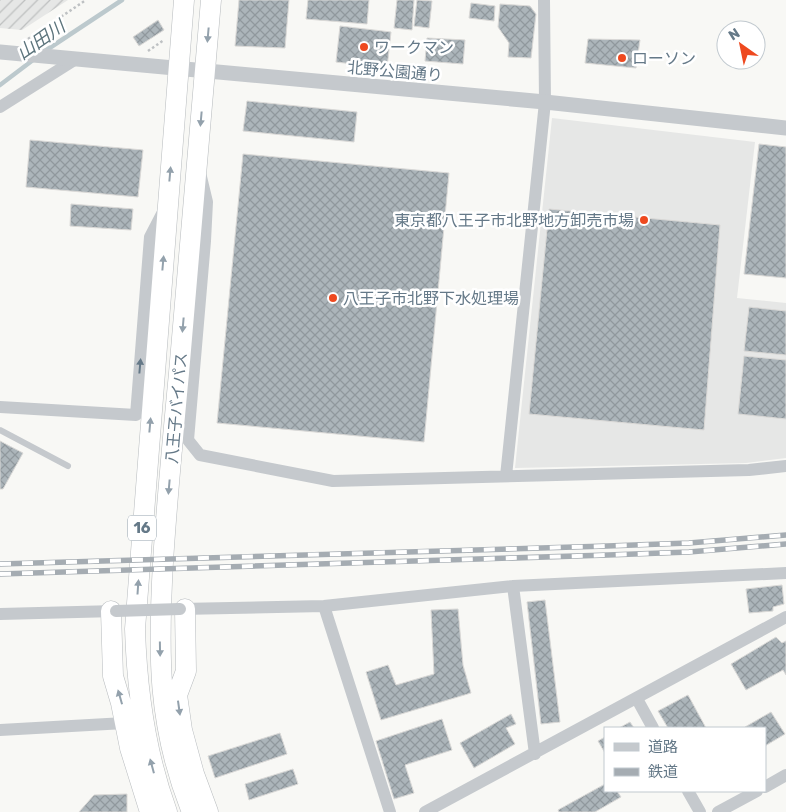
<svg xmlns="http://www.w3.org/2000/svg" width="786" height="812" font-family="Rubik,'Noto Sans JP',sans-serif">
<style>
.built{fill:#e6e7e6}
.industrial{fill:url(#industrial-furrows)}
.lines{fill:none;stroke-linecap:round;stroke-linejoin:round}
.stream{stroke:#bcc9cd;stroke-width:4.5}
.building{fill:url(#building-cross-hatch);stroke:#dad9d7}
.trunk-casing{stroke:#b7bbbe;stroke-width:21}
.path{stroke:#bec1c3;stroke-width:2.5;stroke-dasharray:2.5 2.5;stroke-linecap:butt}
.service{stroke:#c5c9cd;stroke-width:6}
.minor{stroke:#c5c9cd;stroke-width:12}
.tertiary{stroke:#c5c9cd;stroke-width:15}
.trunk{stroke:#fff;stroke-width:20}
.rail-casing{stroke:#a5acb2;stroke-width:5.5}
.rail{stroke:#fff;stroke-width:4;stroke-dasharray:11;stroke-linecap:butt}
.minor-bridge{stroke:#c5c9cd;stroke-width:12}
.oneway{fill:#93a1ac}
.oneway2{fill:#657988}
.poi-dot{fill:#ee491f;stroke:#fff;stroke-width:2}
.labels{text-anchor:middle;stroke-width:5;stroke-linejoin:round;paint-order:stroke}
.shield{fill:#fff;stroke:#93a1ac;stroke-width:1}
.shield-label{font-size:15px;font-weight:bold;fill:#657988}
.poi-label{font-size:16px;fill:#657988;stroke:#fff;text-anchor:start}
.street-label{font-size:16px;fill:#657988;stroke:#fff}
.water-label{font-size:18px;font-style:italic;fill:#5c747c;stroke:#fff}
</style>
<defs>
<pattern id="industrial-furrows" width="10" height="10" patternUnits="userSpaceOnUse" patternTransform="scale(1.25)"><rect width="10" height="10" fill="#e6e7e6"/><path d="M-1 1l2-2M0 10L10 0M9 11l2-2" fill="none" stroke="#bec0c0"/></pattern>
<pattern id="building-cross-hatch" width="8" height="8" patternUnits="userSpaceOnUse" patternTransform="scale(1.25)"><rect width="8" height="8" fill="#acb5ba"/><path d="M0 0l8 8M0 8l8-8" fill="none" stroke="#90989d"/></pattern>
</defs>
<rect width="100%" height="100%" fill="#f8f8f5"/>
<path class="built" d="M 552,118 L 755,142 L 737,298 L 786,303 L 786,458 L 746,463 L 515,468 Z"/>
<path class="industrial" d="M 0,0 L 68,0 L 22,30 L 0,28 Z"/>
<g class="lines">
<path class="stream" d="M 45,51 L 122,0
M 0,85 L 33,60"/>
</g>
<path class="building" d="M 239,0 L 289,0 L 285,48 L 235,46 Z
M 308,0 L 369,0 L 367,24 L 306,19 Z
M 397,0 L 414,0 L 412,30 L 394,28 Z
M 417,0 L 432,1 L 429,28 L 414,26 Z
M 471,3 L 495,6 L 494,21 L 469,18 Z
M 500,4 L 530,6 L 536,14 L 531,58 L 508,57 L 509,43 L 498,27 Z
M 158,20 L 164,30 L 139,46 L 133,37 Z
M 340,26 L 391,32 L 387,68 L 336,62 Z
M 427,38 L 465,40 L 463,64 L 425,61 Z
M 588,39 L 640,40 L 636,68 L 585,63 Z
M 247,101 L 357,112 L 354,142 L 243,131 Z
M 30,140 L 143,150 L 138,197 L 26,187 Z
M 759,144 L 786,147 L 786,278 L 744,274 Z
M 243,154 L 449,173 L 424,442 L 217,423 Z
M 71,204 L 133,209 L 131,230 L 70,226 Z
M 549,209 L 720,225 L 704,430 L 529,414 Z
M 749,307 L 786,311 L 786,355 L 744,351 Z
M 744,356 L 786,360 L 786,419 L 738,414 Z
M 0,441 L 23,453 L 3,489 L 0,489 Z
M 782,585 L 784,604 L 773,607 L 773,611 L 749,613 L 746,589 Z
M 545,600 L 560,722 L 541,724 L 527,602 Z
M 458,609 L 463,665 L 471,693 L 381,720 L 366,672 L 388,665 L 396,685 L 434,674 L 431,610 Z
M 776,637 L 782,643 L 786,641 L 786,675 L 783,670 L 746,690 L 731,664 Z
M 688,695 L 706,728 L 668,728 L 658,711 Z
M 771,712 L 785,734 L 765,746 L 765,728 L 745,727 Z
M 511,714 L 516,724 L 506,728 L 515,744 L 474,768 L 460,743 Z
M 442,719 L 452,750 L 405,765 L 414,793 L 394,799 L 376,741 Z
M 630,722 L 634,728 L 619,728 Z
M 280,733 L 287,754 L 215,778 L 208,756 Z
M 605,737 L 605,753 L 598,741 Z
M 293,769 L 298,784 L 249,800 L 245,784 Z
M 605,784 L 605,791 L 617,791 L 621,797 L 595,812 L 559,812 L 558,810 Z
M 127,794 L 127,812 L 79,812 L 94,795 Z"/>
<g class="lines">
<g class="trunk-casing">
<path id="trunk" d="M 185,609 L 186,671 L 177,695 L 182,730 L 194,774 L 208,812
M 111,611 L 113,676 L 121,703 L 130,748 L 150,812
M 167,812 C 145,752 137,692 135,629 L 184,0
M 192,812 C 157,725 158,653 163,562 C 167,499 173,436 179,373 C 190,249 200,124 211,0"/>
</g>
<path class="path" d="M 28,39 L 86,0
M 148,51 L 164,40"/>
<path class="service" d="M 0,430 L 68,466"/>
<path class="minor" d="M 0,107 L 76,59
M 201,177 L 207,202 L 205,241 L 188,440 L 200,455 L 333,481 L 749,470 L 786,466
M 0,407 L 136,415 L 150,237 L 164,210
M 506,476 L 545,102 L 544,0
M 513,586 L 535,754
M 324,606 L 390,812
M 180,609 L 324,606 L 513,586 L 786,573
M 0,614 L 116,611
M 637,699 L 653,728
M 0,730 L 125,723
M 765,787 L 786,775
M 688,791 L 700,812
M 425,812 L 786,617
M 718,812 L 757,791"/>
<path class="tertiary" d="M 0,52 L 545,102 L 786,128"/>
<use href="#trunk" class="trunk"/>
<g class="rail-casing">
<path id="rail" d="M 0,564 L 607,546 L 689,543 L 786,535
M 0,574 L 608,555 L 689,552 L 786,544"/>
</g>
<use href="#rail" class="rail"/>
<path class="minor-bridge" d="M 116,611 L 180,609"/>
</g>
<defs><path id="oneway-solid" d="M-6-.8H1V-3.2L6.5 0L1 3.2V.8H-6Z" transform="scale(1.25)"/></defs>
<g class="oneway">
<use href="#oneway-solid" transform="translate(208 35) rotate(95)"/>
<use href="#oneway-solid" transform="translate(201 119) rotate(95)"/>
<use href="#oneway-solid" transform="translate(170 174) rotate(-85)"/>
<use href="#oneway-solid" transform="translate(163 263) rotate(-85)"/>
<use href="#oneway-solid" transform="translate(183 325) rotate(95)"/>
<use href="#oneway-solid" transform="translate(150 425) rotate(-85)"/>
<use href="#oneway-solid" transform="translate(169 487) rotate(95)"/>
<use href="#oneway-solid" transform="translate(138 587) rotate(-86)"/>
<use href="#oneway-solid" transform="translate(160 649) rotate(89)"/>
<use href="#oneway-solid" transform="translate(120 697) rotate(-106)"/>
<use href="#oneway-solid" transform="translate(179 708) rotate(82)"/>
<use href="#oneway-solid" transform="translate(152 766) rotate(-105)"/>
</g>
<use class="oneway2" href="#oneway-solid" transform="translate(140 366) rotate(-85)"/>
<g class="poi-dot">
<circle cx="364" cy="47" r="5"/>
<circle cx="622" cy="58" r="5"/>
<circle cx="644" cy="220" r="5"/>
<circle cx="333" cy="298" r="5"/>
</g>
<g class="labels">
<rect class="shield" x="128" y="515.5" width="28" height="25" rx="4"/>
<g class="shield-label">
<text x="142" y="533">16</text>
</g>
<g class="poi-label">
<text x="374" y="53">ワークマン</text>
<text x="632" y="64">ローソン</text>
<text x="634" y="226" text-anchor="end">東京都八王子市北野地方卸売市場</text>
<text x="343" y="304">八王子市北野下水処理場</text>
</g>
<g class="street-label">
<text transform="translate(395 71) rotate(5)" y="6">北野公園通り</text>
<text transform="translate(176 408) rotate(-85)" y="6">八王子バイパス</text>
</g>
<g class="water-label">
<text transform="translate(41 40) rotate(-35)" y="6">山田川</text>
</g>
</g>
<rect x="604" y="727" width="162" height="65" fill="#ffffff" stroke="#c1c9cf"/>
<rect x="614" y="743" width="25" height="8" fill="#c5c9cd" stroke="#c1c9cf"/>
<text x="648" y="752" font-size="15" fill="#657988">道路</text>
<rect x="614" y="768" width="25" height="8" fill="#a5acb2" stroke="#c1c9cf"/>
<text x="648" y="777" font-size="15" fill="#657988">鉄道</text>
<g transform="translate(741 45) rotate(327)"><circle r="24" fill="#ffffff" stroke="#c1c9cf"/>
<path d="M0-4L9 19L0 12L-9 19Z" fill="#ee491f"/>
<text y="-8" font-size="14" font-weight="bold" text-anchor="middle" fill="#657988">N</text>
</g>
</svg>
